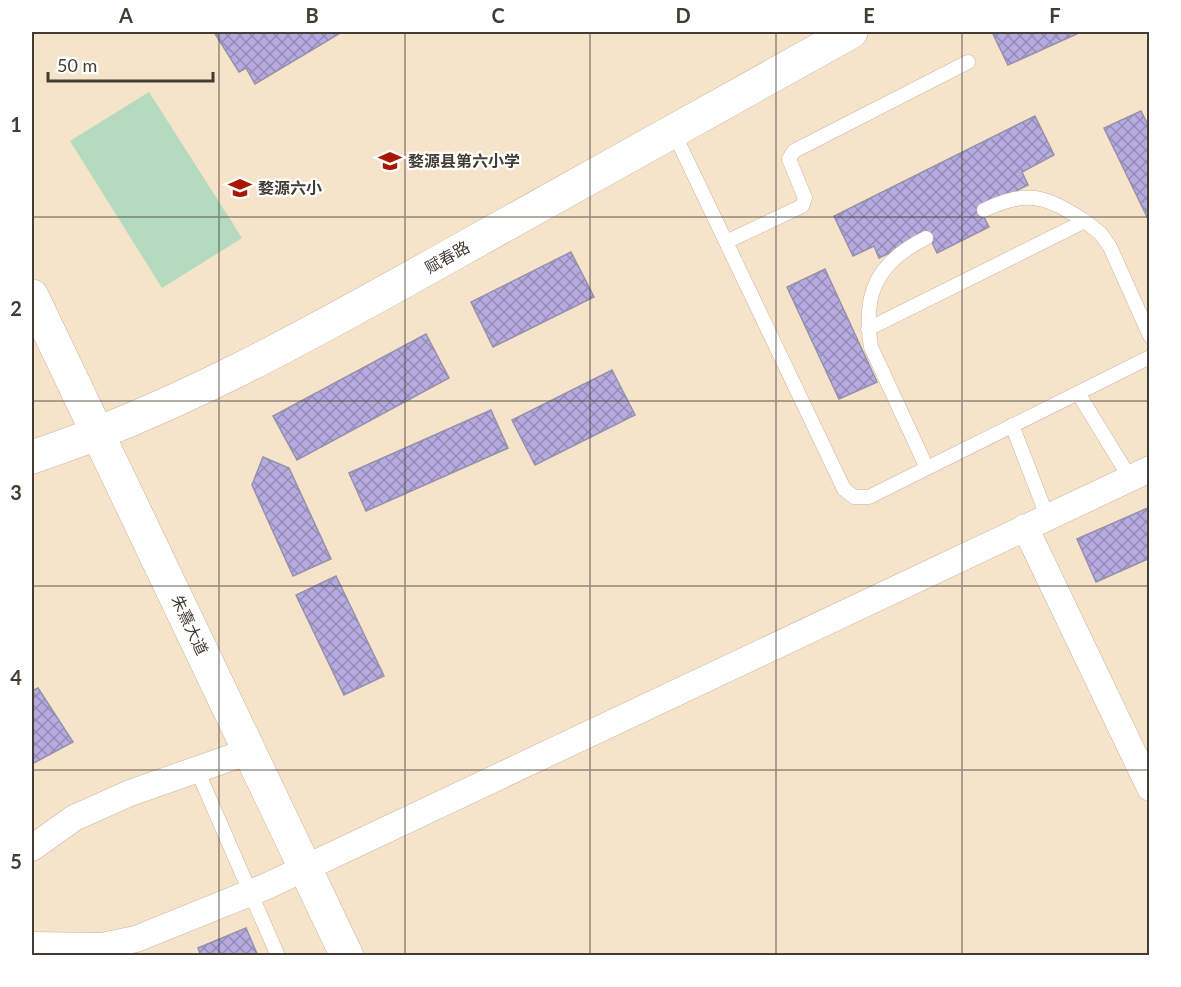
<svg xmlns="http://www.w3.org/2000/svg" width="1181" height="987" font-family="Lato,'Noto Sans SC',sans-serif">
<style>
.pitch{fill:#b4dbbe}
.building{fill:url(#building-cross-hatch);stroke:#9691ab;stroke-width:1.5}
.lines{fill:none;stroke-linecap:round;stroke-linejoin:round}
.lane-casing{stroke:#c7b69e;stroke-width:15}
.street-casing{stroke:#c7b69e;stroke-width:27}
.secondary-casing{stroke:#c7b69e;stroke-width:34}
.primary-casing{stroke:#c7b69e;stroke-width:34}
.lane{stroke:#fff;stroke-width:14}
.street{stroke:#fff;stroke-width:26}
.secondary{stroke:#fff;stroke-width:33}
.primary{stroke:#fff;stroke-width:33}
.grid{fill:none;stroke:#433c32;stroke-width:1.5;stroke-opacity:0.55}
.labels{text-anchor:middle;stroke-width:4.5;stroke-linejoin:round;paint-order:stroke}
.poi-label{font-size:16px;font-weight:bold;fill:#433c32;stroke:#fff;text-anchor:start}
.street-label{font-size:16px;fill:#433c32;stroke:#fff}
.neatline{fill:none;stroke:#433c32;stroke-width:2}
.grid-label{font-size:20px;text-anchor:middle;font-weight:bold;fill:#433c32}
</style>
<defs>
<pattern id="building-cross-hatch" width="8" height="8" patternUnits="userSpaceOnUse" patternTransform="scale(1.5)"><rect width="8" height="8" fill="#b5abe0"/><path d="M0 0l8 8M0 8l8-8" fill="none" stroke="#958cb6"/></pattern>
</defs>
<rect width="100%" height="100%" fill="#f5e3ca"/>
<path class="pitch" d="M 149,92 L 242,238 L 162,288 L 70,141 Z"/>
<path class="building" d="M 214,32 L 342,32 L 255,84 L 246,68 L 239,72 Z
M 992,32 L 1081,32 L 1008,65 Z
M 1141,111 L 1150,129 L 1150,223 L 1104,128 Z
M 1035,116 L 1054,155 L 1022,172 L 1028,185 L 980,209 L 989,227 L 937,253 L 928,234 L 879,258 L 874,246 L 853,256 L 834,216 Z
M 571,252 L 594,297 L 493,347 L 471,302 Z
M 825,269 L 877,382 L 839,399 L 787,287 Z
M 426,334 L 449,378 L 297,460 L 273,416 Z
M 612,370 L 635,415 L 535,465 L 512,420 Z
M 491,410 L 508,448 L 366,511 L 349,473 Z
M 263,457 L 289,468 L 331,559 L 293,576 L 252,485 Z
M 1150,507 L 1150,558 L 1096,582 L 1077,539 Z
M 336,576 L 384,676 L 344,695 L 296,595 Z
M 38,688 L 73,742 L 32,764 L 32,691 Z
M 246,928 L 258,956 L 201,956 L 198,948 Z"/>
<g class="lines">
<g class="lane-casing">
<path id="lane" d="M 673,131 L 844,489 L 854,497 L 869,497 L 1150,357
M 984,210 C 1029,189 1045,196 1085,221
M 926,238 C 877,262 862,294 871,347 L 927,468
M 726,242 L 802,206 L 805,198 L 789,159 L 794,151 L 968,62
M 868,329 L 1085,221 L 1101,234 L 1110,247 L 1150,336
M 1078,393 L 1130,478
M 1012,425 L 1047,516
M 197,770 L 278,956"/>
</g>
<g class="street-casing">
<path id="street" d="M 1025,527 L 1150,788
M 32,848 L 74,818 L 130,793 L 250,751
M 32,945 L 102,946 L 136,939 L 265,887 L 1150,469"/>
</g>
<g class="secondary-casing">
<path id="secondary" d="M 32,457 C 180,408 317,330 453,254 C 586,180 718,106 851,32"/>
</g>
<g class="primary-casing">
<path id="primary" d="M 32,296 L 347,956"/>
</g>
<use href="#lane" class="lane"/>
<use href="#street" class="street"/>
<use href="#secondary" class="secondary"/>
<use href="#primary" class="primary"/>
</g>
<path class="grid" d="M 219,32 L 219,956M 405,32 L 405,956M 590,32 L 590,956M 776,32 L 776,956M 962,32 L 962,956M 32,217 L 1150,217M 32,401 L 1150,401M 32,586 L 1150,586M 32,770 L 1150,770"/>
<defs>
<g id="school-bare" transform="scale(1.8)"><path d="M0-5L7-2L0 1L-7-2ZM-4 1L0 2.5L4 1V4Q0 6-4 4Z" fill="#a81800" stroke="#fff" stroke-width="2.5" paint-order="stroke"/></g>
</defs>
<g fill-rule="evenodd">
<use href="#school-bare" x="390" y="161"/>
<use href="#school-bare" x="240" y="188"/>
</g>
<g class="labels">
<g class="poi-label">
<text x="408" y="167">婺源县第六小学</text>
<text x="258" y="194">婺源六小</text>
</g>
<g class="street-label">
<text transform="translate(447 257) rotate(-29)" y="6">赋春路</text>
<text transform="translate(190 625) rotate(65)" y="6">朱熹大道</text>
</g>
</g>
<rect width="1181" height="987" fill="none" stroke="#ffffff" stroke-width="66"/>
<path d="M48 72v9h165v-9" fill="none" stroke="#433c32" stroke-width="3"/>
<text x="57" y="72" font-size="18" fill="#433c32" stroke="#ffffff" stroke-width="4.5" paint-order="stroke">50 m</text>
<rect x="33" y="33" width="1115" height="921" class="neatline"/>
<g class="grid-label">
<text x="126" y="23">A</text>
<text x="312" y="23">B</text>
<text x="498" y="23">C</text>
<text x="683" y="23">D</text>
<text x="869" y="23">E</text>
<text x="1055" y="23">F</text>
<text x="16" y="132">1</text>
<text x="16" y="316">2</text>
<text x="16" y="500">3</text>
<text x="16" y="685">4</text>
<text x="16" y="869">5</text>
</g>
</svg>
